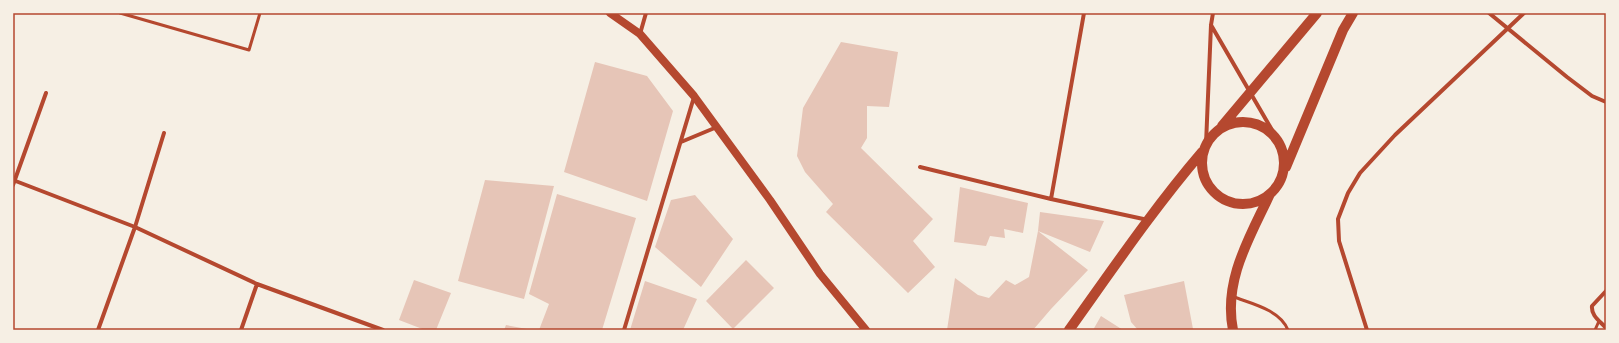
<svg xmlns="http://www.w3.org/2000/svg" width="1619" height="343" font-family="'IBM Plex Sans',sans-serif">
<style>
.building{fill:#e6c5b7}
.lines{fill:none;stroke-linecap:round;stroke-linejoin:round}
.service{stroke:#b5482f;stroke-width:3}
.minor{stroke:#b5482f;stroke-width:4}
.secondary{stroke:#b5482f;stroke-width:8}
.primary{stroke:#b5482f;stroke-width:10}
.neatline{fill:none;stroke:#b5482f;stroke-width:1.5}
</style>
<rect width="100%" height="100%" fill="#f6efe4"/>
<path class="building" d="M 841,42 L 898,52 L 889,107 L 867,106 L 867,138 L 861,148 L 933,219 L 913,241 L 935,267 L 908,293 L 826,212 L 833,204 L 805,172 L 797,156 L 803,108 Z
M 595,62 L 647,76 L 673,111 L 647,201 L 564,172 Z
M 485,180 L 554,186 L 524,299 L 458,281 Z
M 960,187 L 1028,203 L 1023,233 L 1004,229 L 1005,238 L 990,236 L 986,246 L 954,242 Z
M 557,194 L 636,218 L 602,330 L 539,330 L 549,304 L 529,294 Z
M 695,195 L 733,239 L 701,287 L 655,247 L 671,200 Z
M 1040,212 L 1104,221 L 1090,252 L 1038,231 Z
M 1038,231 L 1088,270 L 1051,309 L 1033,330 L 947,330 L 955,278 L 978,295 L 989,298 L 1006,280 L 1015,285 L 1029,277 Z
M 746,260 L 774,288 L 733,329 L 706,301 Z
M 414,280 L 451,293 L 436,330 L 425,330 L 399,320 Z
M 645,281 L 697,299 L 683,330 L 630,330 Z
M 1184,281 L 1193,329 L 1138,330 L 1131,322 L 1124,295 Z
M 1101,316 L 1123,330 L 1093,330 Z
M 506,325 L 527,329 L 527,330 L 504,330 Z"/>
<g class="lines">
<path class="service" d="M 120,13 L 249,50 L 260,13
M 1234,297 C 1253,304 1280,310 1288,330
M 1595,330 L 1599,321"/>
<path class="minor" d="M 1084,13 L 1051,199 L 1148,220
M 1489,13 L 1567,77 L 1592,96 L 1606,102
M 1211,25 L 1279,142
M 640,34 L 646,13
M 681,142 L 717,127
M 1206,144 L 1211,25 L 1213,13
M 920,167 L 1051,199
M 13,180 L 135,227 L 257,284 L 383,330
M 13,185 L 46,93
M 1606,291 L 1592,306 C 1591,316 1600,321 1606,328
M 98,330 L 135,227 L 164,133
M 241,330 L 257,284
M 624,330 L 694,97
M 1367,330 L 1339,241 L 1338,219 L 1348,193 L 1360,173 L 1395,135 L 1524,13"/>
<path class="secondary" d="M 610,13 L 640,34 L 694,96 L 770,200 L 820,274 L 866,330"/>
<path class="primary" d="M1202 163a41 41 0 1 1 82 0a41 41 0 1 1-82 0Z
M 1222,126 L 1317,13
M 1286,167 L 1343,30 L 1353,13
M 1069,330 C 1112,270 1154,208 1202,152
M 1233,330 C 1223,280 1250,237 1270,194"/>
</g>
<rect width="1619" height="343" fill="none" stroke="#f6efe4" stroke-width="28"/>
<rect x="14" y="14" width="1591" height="315" class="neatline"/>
</svg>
